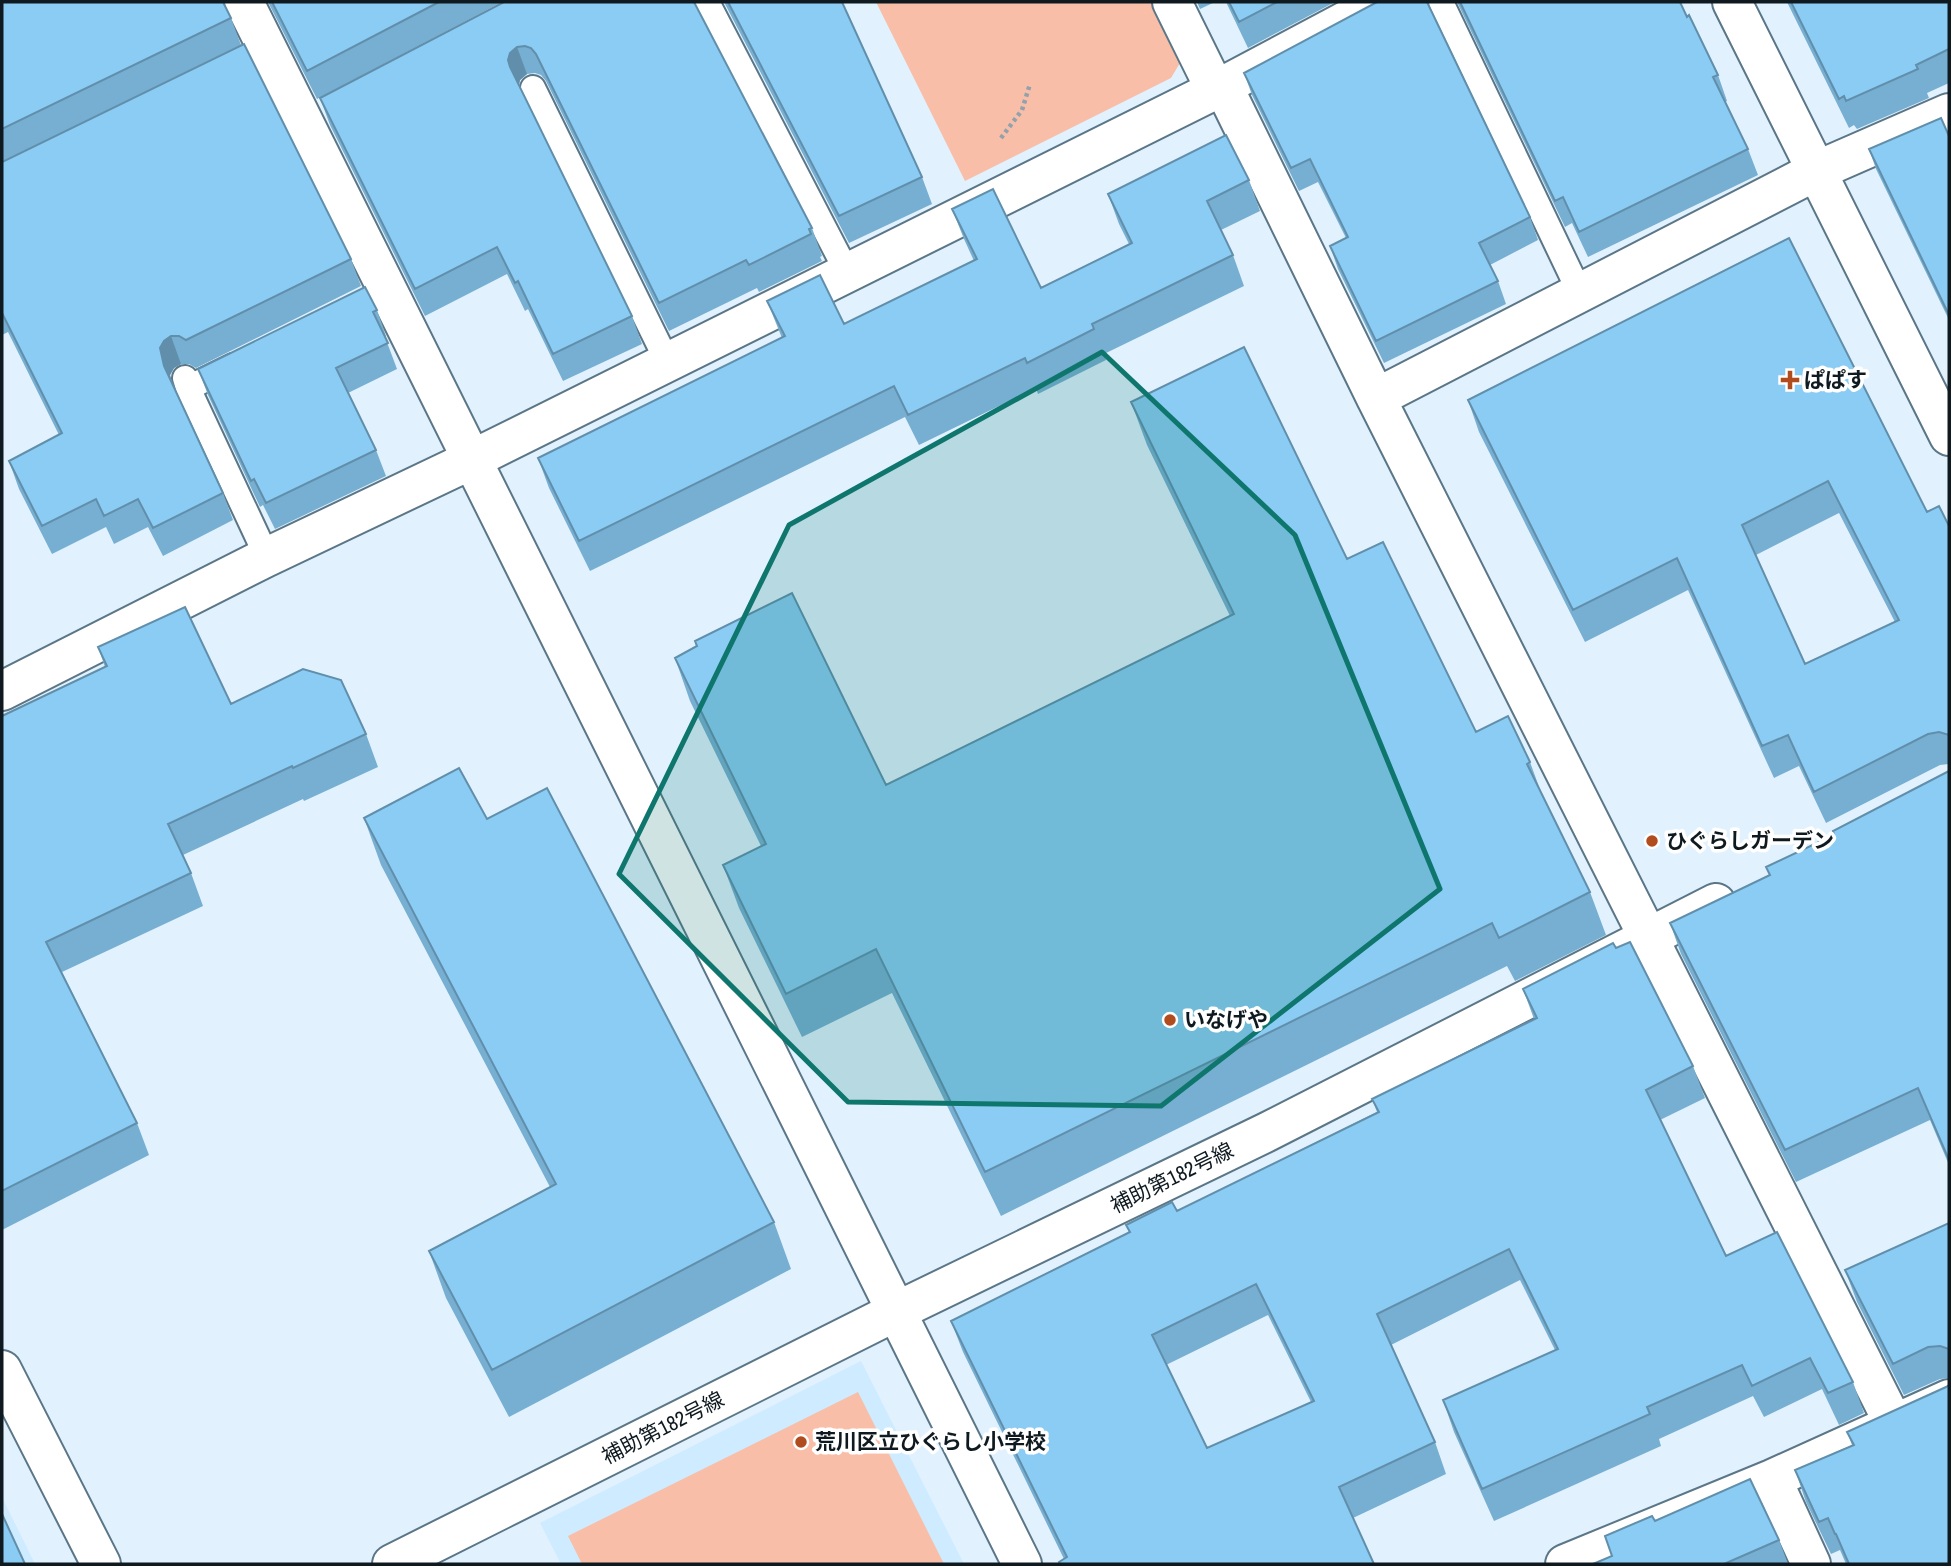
<svg xmlns="http://www.w3.org/2000/svg" width="1951" height="1566" font-family="'Archivo Narrow','Noto Sans JP',sans-serif">
<style>
.built{fill:#ceebff}
.green{fill:#f8bea7}
.lines{fill:none;stroke-linecap:round;stroke-linejoin:round}
.service-casing{stroke:#5b7687;stroke-width:28}
.minor-casing{stroke:#5b7687;stroke-width:42}
.tertiary-casing{stroke:#5b7687;stroke-width:42}
.path{stroke:#92a1ab;stroke-width:4.5;stroke-dasharray:3.5 3.5;stroke-linecap:butt}
.service{stroke:#fff;stroke-width:24}
.minor{stroke:#fff;stroke-width:38}
.tertiary{stroke:#fff;stroke-width:38}
.wall{fill:#77afd2;fill-rule:evenodd}
.shaded-wall{fill:#618fab}
.building{fill:#8accf4;stroke:#618fab;stroke-width:2;fill-rule:evenodd}
.marked{fill:#0f766e;fill-opacity:0.2;stroke:#0f766e;stroke-width:5;stroke-linejoin:round}
.poi-dot{fill:#b14c1e;stroke:#fff;stroke-width:2.5}
.labels{text-anchor:middle;stroke-width:7;stroke-linejoin:round;paint-order:stroke}
.poi-label{font-size:21px;font-weight:bold;fill:#0f1a20;stroke:#fff;text-anchor:start}
.street-label{font-size:21px;fill:#0f1a20;stroke:#fff}
</style>
<rect width="100%" height="100%" fill="#e1f2fe"/>
<path class="built" d="M 861,1361 L 964,1564 L 561,1564 L 540,1523 Z
M 2,1497 L 35,1564 L 2,1564 Z"/>
<path class="green" d="M 876,2 L 1155,2 L 1183,58 L 1171,78 L 965,181 Z
M 858,1392 L 944,1564 L 582,1564 L 568,1536 Z"/>
<g class="lines">
<g class="service-casing">
<path id="service" d="M 707,2 L 847,272
M 1441,2 L 1580,293
M 533,88 L 667,361
M 185,378 L 188,388 L 267,557
M 188,388 L 233,366"/>
</g>
<g class="minor-casing">
<path id="minor" d="M 244,2 L 1022,1564
M 1172,2 L 1215,89
M 1223,86 L 1376,398 L 1894,1424
M 1376,398 L 1816,171 L 1949,113
M 2,691 L 267,557 L 471,460 L 1223,86 L 1381,2
M 2,1370 L 101,1564
M 1772,1479 L 1811,1564
M 392,1564 L 897,1311 L 1267,1132 L 1716,903
M 1565,1564 L 1772,1479 L 1949,1399"/>
</g>
<g class="tertiary-casing">
<path id="tertiary" d="M 1732,2 L 1949,436"/>
</g>
<path class="path" d="M 1001,138 L 1022,110 L 1030,84"/>
<use href="#service" class="service"/>
<use href="#minor" class="minor"/>
<use href="#tertiary" class="tertiary"/>
</g>
<path class="wall" d="M 2,2 L 231,18 L 241,45 L 2,162 Z
M 268,2 L 502,2 L 317,99 Z
M 504,2 L 812,228 L 822,256 L 820,257 L 822,261 L 759,292 L 757,288 L 669,331 L 546,81 L 541,75 L 535,73 L 527,74 L 520,80 L 519,86 L 632,316 L 642,344 L 563,381 L 528,309 L 525,311 L 507,274 L 425,316 L 330,125 L 320,98 Z
M 724,2 L 842,2 L 922,177 L 932,204 L 849,243 Z
M 1197,2 L 1215,2 L 1200,9 Z
M 1226,2 L 1335,2 L 1248,48 Z
M 1457,2 L 1680,2 L 1718,75 L 1727,101 L 1725,102 L 1748,149 L 1758,175 L 1588,257 L 1572,223 L 1565,227 Z
M 1787,2 L 1949,2 L 1949,83 L 1927,93 L 1929,98 L 1857,129 L 1854,125 L 1849,128 Z
M 1244,73 L 1530,217 L 1538,240 L 1490,265 L 1498,281 L 1506,304 L 1384,363 L 1338,269 L 1330,246 L 1346,238 L 1318,182 L 1299,191 L 1252,95 Z
M 1949,136 L 1949,320 L 1876,169 L 1869,149 Z
M 2,162 L 351,259 L 361,286 L 196,368 L 189,364 L 181,364 L 174,368 L 170,375 L 172,383 L 223,493 L 233,520 L 163,556 L 148,527 L 114,544 L 106,527 L 52,554 L 19,489 L 9,461 L 59,435 L 8,332 L 2,335 Z
M 1249,180 L 1260,211 L 1221,230 L 1233,255 L 1244,286 L 1104,354 L 1106,360 L 1038,394 L 1036,388 L 919,445 L 905,417 L 590,571 L 549,488 L 538,458 L 782,338 L 767,301 L 844,324 L 974,261 L 964,239 L 952,209 L 1041,288 L 1129,244 L 1119,224 L 1108,194 Z
M 1789,238 L 1927,512 L 1949,526 L 1949,764 L 1940,765 L 1826,823 L 1799,766 L 1774,778 L 1688,590 L 1585,642 L 1479,432 L 1468,400 ZM 1839,513 L 1895,622 L 1805,664 L 1756,555 Z
M 377,310 L 386,336 L 385,337 L 397,369 L 348,393 L 376,450 L 386,476 L 275,529 L 263,505 L 260,507 L 208,395 L 198,369 Z
M 1131,402 L 1347,559 L 1476,732 L 1530,762 L 1542,795 L 1590,892 L 1606,935 L 1515,981 L 1507,966 L 1001,1216 L 892,993 L 802,1037 L 739,908 L 723,865 L 761,846 L 690,701 L 675,658 L 696,646 L 695,641 L 886,785 L 1230,616 L 1147,445 Z
M 98,647 L 231,704 L 366,734 L 378,767 L 304,801 L 303,799 L 183,855 L 191,873 L 203,906 L 62,972 L 137,1123 L 149,1155 L 2,1230 L 2,716 L 105,667 Z
M 1949,771 L 1949,1165 L 1930,1120 L 1796,1182 L 1681,954 L 1670,923 L 1769,875 L 1834,835 Z
M 364,818 L 487,819 L 774,1222 L 791,1269 L 509,1417 L 446,1298 L 429,1251 L 550,1187 L 381,865 Z
M 1616,948 L 1693,1066 L 1705,1098 L 1660,1120 L 1726,1256 L 1853,1382 L 1864,1413 L 1839,1425 L 1822,1389 L 1764,1417 L 1753,1396 L 1659,1439 L 1661,1446 L 1494,1521 L 1454,1432 L 1443,1400 L 1555,1350 L 1520,1280 L 1391,1345 L 1435,1442 L 1446,1474 L 1353,1518 L 1064,1559 L 963,1352 L 951,1321 L 1129,1232 L 1126,1225 L 1177,1211 L 1377,1112 L 1372,1099 L 1534,1019 L 1523,989 ZM 1268,1315 L 1311,1402 L 1207,1448 L 1166,1365 Z
M 1949,1223 L 1949,1378 L 1940,1379 L 1904,1395 L 1857,1302 L 1845,1270 Z
M 1946,1387 L 1949,1564 L 1846,1564 L 1840,1550 L 1831,1554 L 1806,1502 L 1795,1470 L 1852,1445 L 1847,1432 Z
M 1655,1521 L 1779,1540 L 1788,1564 L 1593,1564 L 1612,1556 Z"/>
<path class="shaded-wall" d="M 517,47 L 527,74 L 520,80 L 518,88 L 510,67 L 508,60 L 510,53 Z
M 171,336 L 181,364 L 174,368 L 170,375 L 174,394 L 164,366 L 160,348 L 164,341 Z"/>
<path class="building" d="M 2,2 L 223,2 L 231,18 L 2,129 Z
M 272,2 L 439,2 L 307,71 Z
M 504,2 L 694,2 L 812,228 L 809,229 L 811,234 L 749,265 L 746,260 L 659,303 L 536,54 L 531,48 L 525,46 L 517,47 L 510,53 L 508,60 L 510,67 L 632,316 L 553,354 L 518,281 L 515,283 L 497,247 L 415,289 L 320,98 Z
M 728,2 L 842,2 L 922,177 L 839,216 Z
M 1229,2 L 1277,2 L 1239,22 Z
M 1377,2 L 1427,2 L 1530,217 L 1479,243 L 1498,281 L 1376,341 L 1330,246 L 1348,237 L 1310,159 L 1291,168 L 1244,73 Z
M 1460,2 L 1680,2 L 1687,17 L 1689,15 L 1718,75 L 1713,77 L 1748,149 L 1579,232 L 1563,197 L 1555,201 Z
M 1791,2 L 1949,2 L 1949,49 L 1916,65 L 1918,69 L 1846,101 L 1844,96 L 1839,99 Z
M 244,44 L 351,259 L 186,340 L 179,336 L 171,336 L 164,341 L 160,348 L 164,366 L 223,493 L 153,528 L 138,499 L 104,516 L 96,499 L 42,526 L 9,461 L 62,433 L 2,313 L 2,162 Z
M 1941,118 L 1949,136 L 1949,315 L 1869,149 Z
M 1226,135 L 1249,180 L 1207,201 L 1233,255 L 1092,324 L 1094,329 L 1027,363 L 1025,358 L 908,415 L 894,386 L 579,541 L 538,458 L 785,336 L 767,301 L 820,275 L 844,324 L 977,259 L 952,209 L 993,189 L 1041,288 L 1132,243 L 1108,194 Z
M 1789,238 L 1927,512 L 1939,506 L 1949,526 L 1949,735 L 1939,732 L 1928,734 L 1814,792 L 1788,735 L 1762,746 L 1677,558 L 1573,610 L 1468,400 ZM 1828,481 L 1899,620 L 1805,664 L 1742,525 Z
M 365,287 L 377,310 L 373,312 L 388,343 L 336,368 L 376,450 L 266,503 L 254,479 L 251,481 L 198,369 Z
M 1244,347 L 1347,559 L 1383,542 L 1476,732 L 1508,716 L 1530,762 L 1527,764 L 1590,892 L 1499,938 L 1492,923 L 985,1172 L 876,949 L 786,994 L 723,865 L 766,844 L 675,658 L 697,646 L 695,641 L 792,593 L 886,785 L 1234,614 L 1131,402 Z
M 185,607 L 231,704 L 303,669 L 341,680 L 366,734 L 293,768 L 292,766 L 168,824 L 191,873 L 46,942 L 137,1123 L 2,1191 L 2,716 L 107,666 L 98,647 Z
M 459,768 L 487,819 L 547,788 L 774,1222 L 492,1370 L 429,1251 L 556,1184 L 364,818 Z
M 1949,771 L 1949,1160 L 1918,1088 L 1785,1150 L 1670,923 L 1770,875 L 1766,867 L 1834,835 L 1833,831 Z
M 1630,942 L 1693,1066 L 1646,1090 L 1726,1256 L 1777,1232 L 1853,1382 L 1828,1393 L 1810,1358 L 1752,1386 L 1742,1365 L 1647,1407 L 1650,1414 L 1482,1489 L 1443,1400 L 1558,1349 L 1509,1249 L 1377,1314 L 1435,1442 L 1339,1487 L 1374,1564 L 1060,1564 L 1059,1562 L 1067,1557 L 951,1321 L 1130,1232 L 1126,1225 L 1172,1202 L 1177,1211 L 1379,1112 L 1372,1099 L 1537,1018 L 1523,989 L 1613,943 L 1616,948 ZM 1256,1284 L 1314,1401 L 1207,1448 L 1152,1335 Z
M 1949,1223 L 1949,1349 L 1940,1346 L 1928,1347 L 1893,1364 L 1845,1270 Z
M 1949,1385 L 1949,1564 L 1849,1564 L 1836,1534 L 1835,1534 L 1828,1518 L 1819,1522 L 1795,1470 L 1854,1445 L 1847,1432 L 1946,1387 Z
M 1750,1479 L 1779,1540 L 1724,1564 L 1593,1564 L 1612,1556 L 1605,1536 L 1652,1516 L 1655,1521 Z
M 2,1514 L 25,1564 L 2,1564 Z"/>
<path class="marked" d="M 1102,352 L 1295,535 L 1440,889 L 1161,1106 L 848,1102 L 619,874 L 789,525 Z"/>
<g class="poi-dot">
<path d="M1786.5 369.5h7v7h7v7h-7v7h-7v-7h-7v-7h7z"/>
<circle cx="1652" cy="841" r="7"/>
<circle cx="1170" cy="1020" r="7"/>
<circle cx="801" cy="1442" r="7"/>
</g>
<g class="labels">
<g class="poi-label">
<text x="1804" y="387">ぱぱす</text>
<text x="1666" y="848">ひぐらしガーデン</text>
<text x="1184" y="1027">いなげや</text>
<text x="815" y="1449">荒川区立ひぐらし小学校</text>
</g>
<g class="street-label">
<text transform="translate(1172 1178) rotate(-26)" y="7">補助第182号線</text>
<text transform="translate(663 1428) rotate(-27)" y="7">補助第182号線</text>
</g>
</g>
<rect width="1951" height="1566" fill="none" stroke="#0f1a20" stroke-width="7"/>
</svg>
